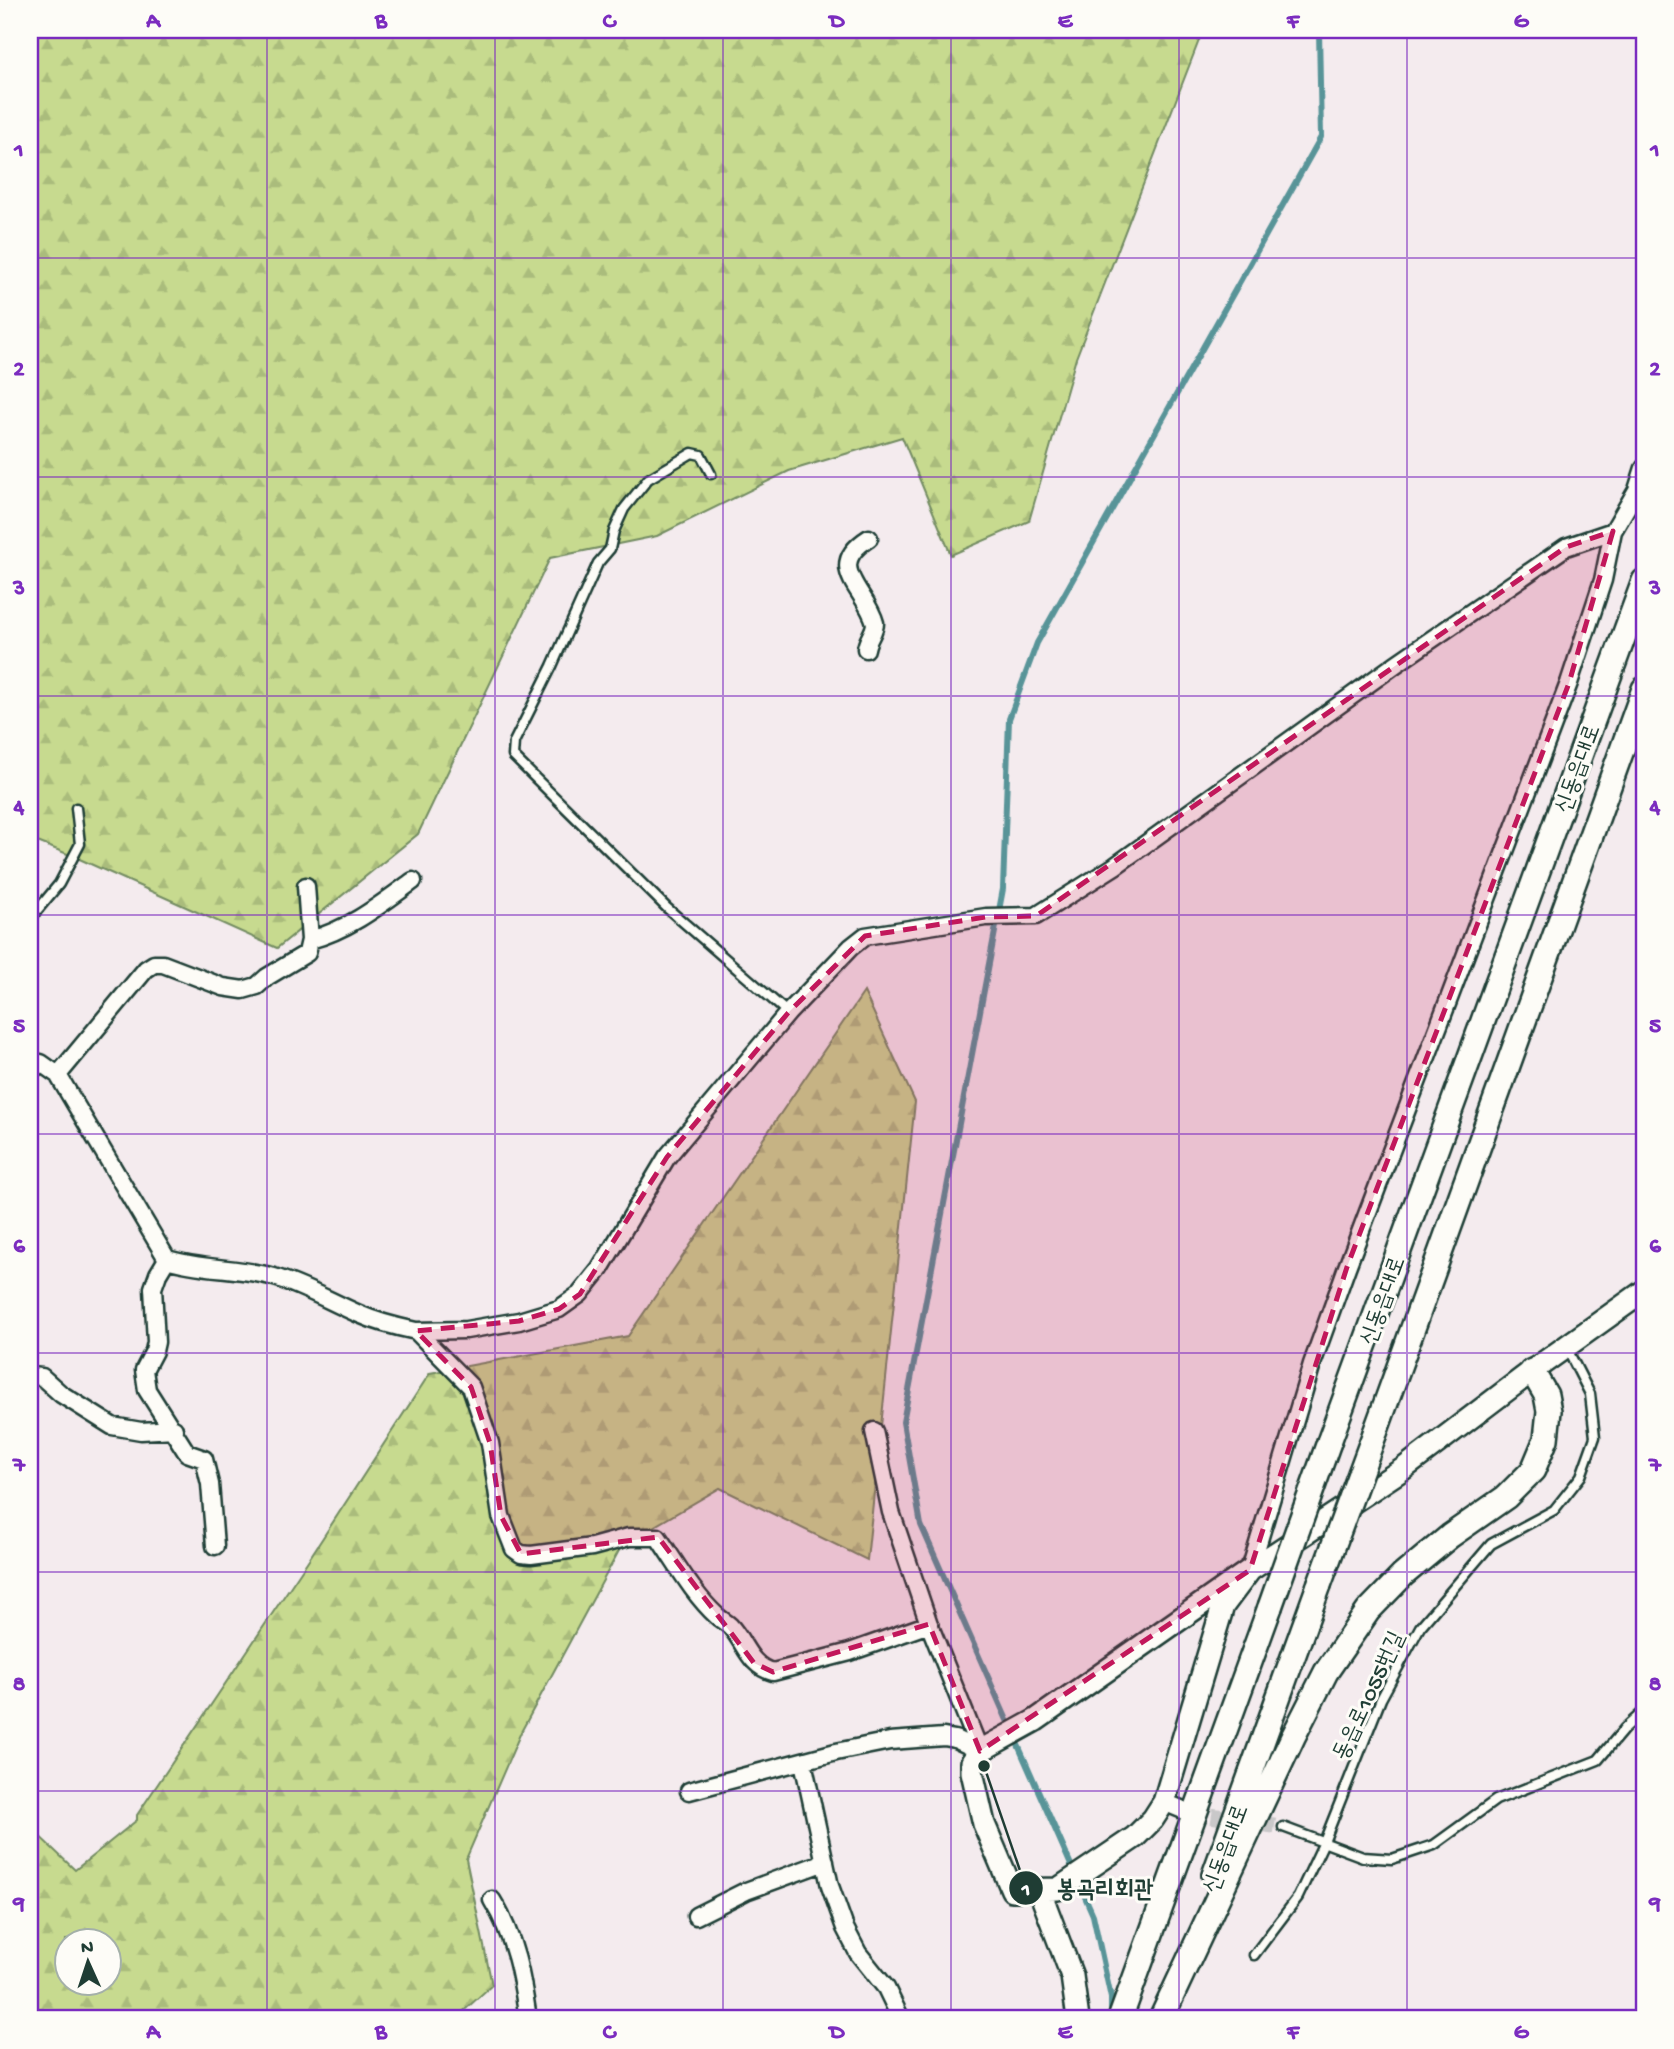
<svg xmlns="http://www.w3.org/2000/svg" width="1674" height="2049" font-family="'Gochi Hand','Poor Story',sans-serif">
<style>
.forest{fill:url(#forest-firs);stroke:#738c62;stroke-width:2;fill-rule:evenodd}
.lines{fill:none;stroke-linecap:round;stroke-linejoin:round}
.stream{stroke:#589498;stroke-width:6}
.minor-tunnel{stroke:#c9c8c9;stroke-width:16;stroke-dasharray:16 8;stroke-linecap:butt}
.service-casing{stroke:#1f3d34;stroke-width:13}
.minor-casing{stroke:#1f3d34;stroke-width:21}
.tertiary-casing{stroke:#1f3d34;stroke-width:26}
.secondary-casing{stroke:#1f3d34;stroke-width:28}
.service{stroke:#fdfcf7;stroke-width:8}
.minor{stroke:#fdfcf7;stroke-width:16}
.tertiary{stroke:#fdfcf7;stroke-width:21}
.secondary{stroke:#fdfcf7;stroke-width:23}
.secondary-bridge-casing{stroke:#1f3d34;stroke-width:28;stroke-linecap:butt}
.secondary-bridge{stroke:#fdfcf7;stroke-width:23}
.marked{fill:#c2185b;fill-opacity:0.2;stroke:#c2185b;stroke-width:5;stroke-dasharray:14 9;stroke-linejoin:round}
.grid{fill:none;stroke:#7b2cbf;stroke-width:2;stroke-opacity:0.55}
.labels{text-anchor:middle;stroke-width:6;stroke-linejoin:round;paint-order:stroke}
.street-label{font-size:23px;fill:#1f3d34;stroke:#fdfcf7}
.leader{fill:none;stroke:#1f3d34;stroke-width:2.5}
.callout-dot{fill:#1f3d34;stroke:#fdfcf7;stroke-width:2.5}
.mark-label{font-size:21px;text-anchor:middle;font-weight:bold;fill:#fff}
.callout-label{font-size:24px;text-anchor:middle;font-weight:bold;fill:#1f3d34;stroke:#fdfcf7;stroke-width:6;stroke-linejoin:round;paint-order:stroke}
.neatline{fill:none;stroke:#7b2cbf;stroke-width:2.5}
.grid-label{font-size:23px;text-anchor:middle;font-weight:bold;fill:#7b2cbf}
</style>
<defs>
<pattern id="forest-firs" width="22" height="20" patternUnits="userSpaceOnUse" patternTransform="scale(1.75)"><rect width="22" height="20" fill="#c7da8f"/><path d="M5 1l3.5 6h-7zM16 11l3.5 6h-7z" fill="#aabc7c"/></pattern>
</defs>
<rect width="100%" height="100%" fill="#f4ebee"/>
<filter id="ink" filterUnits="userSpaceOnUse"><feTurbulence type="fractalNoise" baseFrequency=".0143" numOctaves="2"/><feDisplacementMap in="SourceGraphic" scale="14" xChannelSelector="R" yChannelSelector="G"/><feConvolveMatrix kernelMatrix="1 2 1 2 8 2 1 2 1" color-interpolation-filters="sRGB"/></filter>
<g filter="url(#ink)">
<path class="forest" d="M 30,30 L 1203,30 L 1076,358 L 1029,521 L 951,555 L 902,437 L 789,471 L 657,536 L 550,558 L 418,834 L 277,948 L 75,857 L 30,839 Z
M 864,992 L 915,1102 L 867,1560 L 720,1488 L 622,1545 L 521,1732 L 466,1859 L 492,1985 L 455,2019 L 30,2019 L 30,1827 L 75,1870 L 137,1820 L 137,1815 L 307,1562 L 430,1373 L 628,1336 ZM 66,1940 L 108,1940 L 108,1982 L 66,1982 Z"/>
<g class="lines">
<path class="stream" d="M 1111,2017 L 1111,1998 L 1093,1915 L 921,1525 L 903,1422 L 1003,889 L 1009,719 L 1037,643 L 1321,137 L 1319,30"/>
<path class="minor-tunnel" d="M 1188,1812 L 1283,1827"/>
<g class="service-casing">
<path id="service" d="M 711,474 L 701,455 L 692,453 L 648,479 L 624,509 L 614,531 L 610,549 L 598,563 L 552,666 L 514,742 L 513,756 L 667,908 L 788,1013
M 30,919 L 59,884 L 80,844 L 76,808
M 1283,1827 L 1363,1857 L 1392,1859 L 1434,1845 L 1496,1800 L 1598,1760 L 1625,1728 L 1644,1711
M 1254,1955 L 1298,1897 L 1324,1842 L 1381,1699 L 1420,1627 L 1491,1544 L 1554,1510 L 1581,1476 L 1595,1437 L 1590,1394 L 1567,1349"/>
</g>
<g class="minor-casing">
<path id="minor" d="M 1613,531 L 1637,490 L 1644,468
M 866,649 C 867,639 875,632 875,623 C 866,589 823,567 869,538
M 306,886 L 310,940 L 307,953 L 267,977 L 257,986 L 243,990 L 223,987 L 163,964 L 154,964 L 146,969 L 58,1075 L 167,1259 C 202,1270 239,1267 274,1277 C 304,1286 331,1302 359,1314 C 377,1322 397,1327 416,1331
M 310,940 C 350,929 380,905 413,881
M 30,1061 L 41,1063 L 58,1075
M 167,1259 L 158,1274 L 153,1288 L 156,1342 L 154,1351 L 144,1370 L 147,1390 L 187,1453 L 204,1459 L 210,1484 L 215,1546
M 30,1376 L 42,1377 L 61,1394 L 112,1426 L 141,1431 L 174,1429
M 874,1431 L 891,1512 L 929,1624 L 980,1751
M 929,1624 L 850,1652 L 773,1672 C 749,1666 745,1642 730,1626 C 726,1622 721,1620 717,1616 C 693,1594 676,1563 658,1537 L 629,1537 L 592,1547 L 531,1555 L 521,1554 L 514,1549 L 501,1516 L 490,1443 L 471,1387 L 416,1331 L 466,1330 L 519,1321 L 559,1309 L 580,1294 L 600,1269 L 667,1157 L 788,1013 L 851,947 L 865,936 L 986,917 L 1036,916 L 1115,866 L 1396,664 L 1566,547 L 1613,531 L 1603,580 L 1569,683 L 1347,1267 L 1312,1364 L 1250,1570
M 803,1762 L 830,1886 L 845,1928 L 858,1953 L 886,1988 L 901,2019
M 689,1791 L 836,1752 L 890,1741 L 944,1737 L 955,1739 L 980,1751
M 1164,1802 L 1188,1812
M 492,1900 C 515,1937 522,1977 528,2019
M 696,1916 L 746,1891 L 825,1862"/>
</g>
<g class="tertiary-casing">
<path id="tertiary" d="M 1250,1570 L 1223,1606 L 1164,1802 L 1153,1819 L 1135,1837 L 1058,1889 L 1012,1890 L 984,1824 L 972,1772 L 972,1762 L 980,1751 L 1036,1720 L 1250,1570 L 1403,1469 L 1532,1371 L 1644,1291
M 1039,1889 L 1072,1976 L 1078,2019"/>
</g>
<g class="secondary-casing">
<path id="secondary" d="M 1375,1433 L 1644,689
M 1329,1442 L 1644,581
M 1214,1875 L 1319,1585
M 1120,2019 L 1270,1607
M 1161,2019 L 1293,1737 L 1326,1672 L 1368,1611 L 1403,1575 L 1450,1536 L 1506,1497 L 1533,1470 L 1546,1439 L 1549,1411 L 1546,1395 L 1532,1371"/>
</g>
<use href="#service" class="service"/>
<use href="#minor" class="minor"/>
<use href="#tertiary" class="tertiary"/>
<use href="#secondary" class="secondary"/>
<g class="secondary-bridge-casing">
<path id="secondary-bridge" d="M 1319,1585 L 1375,1433
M 1270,1607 L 1329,1442"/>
</g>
<use href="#secondary-bridge" class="secondary-bridge"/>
</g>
</g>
<path class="marked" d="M 1613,531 L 1569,683 L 1347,1267 L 1250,1570 L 980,1751 L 929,1624 L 773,1672 L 754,1663 L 658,1537 L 521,1554 L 501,1516 L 490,1443 L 471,1387 L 416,1331 L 519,1321 L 559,1309 L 580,1294 L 667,1157 L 788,1013 L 865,936 L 986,917 L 1036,916 L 1566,547 Z"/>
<path class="grid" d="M 267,30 L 267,2019M 495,30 L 495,2019M 723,30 L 723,2019M 951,30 L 951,2019M 1179,30 L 1179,2019M 1407,30 L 1407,2019M 30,258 L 1644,258M 30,477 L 1644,477M 30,696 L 1644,696M 30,915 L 1644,915M 30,1134 L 1644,1134M 30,1353 L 1644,1353M 30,1572 L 1644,1572M 30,1791 L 1644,1791"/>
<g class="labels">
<g class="street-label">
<text transform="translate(1576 768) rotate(-70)" y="8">신동읍대로</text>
<text transform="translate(1381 1300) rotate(-70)" y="8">신동읍대로</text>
<text transform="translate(1367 1695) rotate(-65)" y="8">동읍로1055번길</text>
<text transform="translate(1224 1848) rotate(-70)" y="8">신동읍대로</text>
</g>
</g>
<path class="leader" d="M984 1766L1026 1888"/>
<g class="callout-dot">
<circle cx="984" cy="1766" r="7"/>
<circle cx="1026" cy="1888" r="18"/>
</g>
<g class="mark-label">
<text x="1026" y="1895">1</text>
</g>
<g class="callout-label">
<text x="1105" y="1896">봉곡리회관</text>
</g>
<rect width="1674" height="2049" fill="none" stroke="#fdfcf7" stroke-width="77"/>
<g transform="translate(88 1962) rotate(357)"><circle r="33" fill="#fdfcf7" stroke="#a4b0a9" stroke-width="2"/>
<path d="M0-5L12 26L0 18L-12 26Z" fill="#1f3d34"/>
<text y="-10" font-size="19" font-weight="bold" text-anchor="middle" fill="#1f3d34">N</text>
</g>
<rect x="38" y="38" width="1598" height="1972" class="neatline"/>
<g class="grid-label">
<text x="153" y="27">A</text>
<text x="381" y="27">B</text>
<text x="609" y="27">C</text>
<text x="837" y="27">D</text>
<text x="1065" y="27">E</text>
<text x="1293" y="27">F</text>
<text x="1521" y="27">G</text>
<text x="19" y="156">1</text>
<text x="1655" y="156">1</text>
<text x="19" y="375">2</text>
<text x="1655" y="375">2</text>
<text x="19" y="594">3</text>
<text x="1655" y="594">3</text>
<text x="19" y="813">4</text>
<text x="1655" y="813">4</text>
<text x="19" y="1032">5</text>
<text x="1655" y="1032">5</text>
<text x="19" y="1252">6</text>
<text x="1655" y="1252">6</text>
<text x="19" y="1471">7</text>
<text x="1655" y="1471">7</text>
<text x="19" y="1690">8</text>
<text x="1655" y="1690">8</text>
<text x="19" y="1909">9</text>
<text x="1655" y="1909">9</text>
<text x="153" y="2038">A</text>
<text x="381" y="2038">B</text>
<text x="609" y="2038">C</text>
<text x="837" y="2038">D</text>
<text x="1065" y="2038">E</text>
<text x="1293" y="2038">F</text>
<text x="1521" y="2038">G</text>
</g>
</svg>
